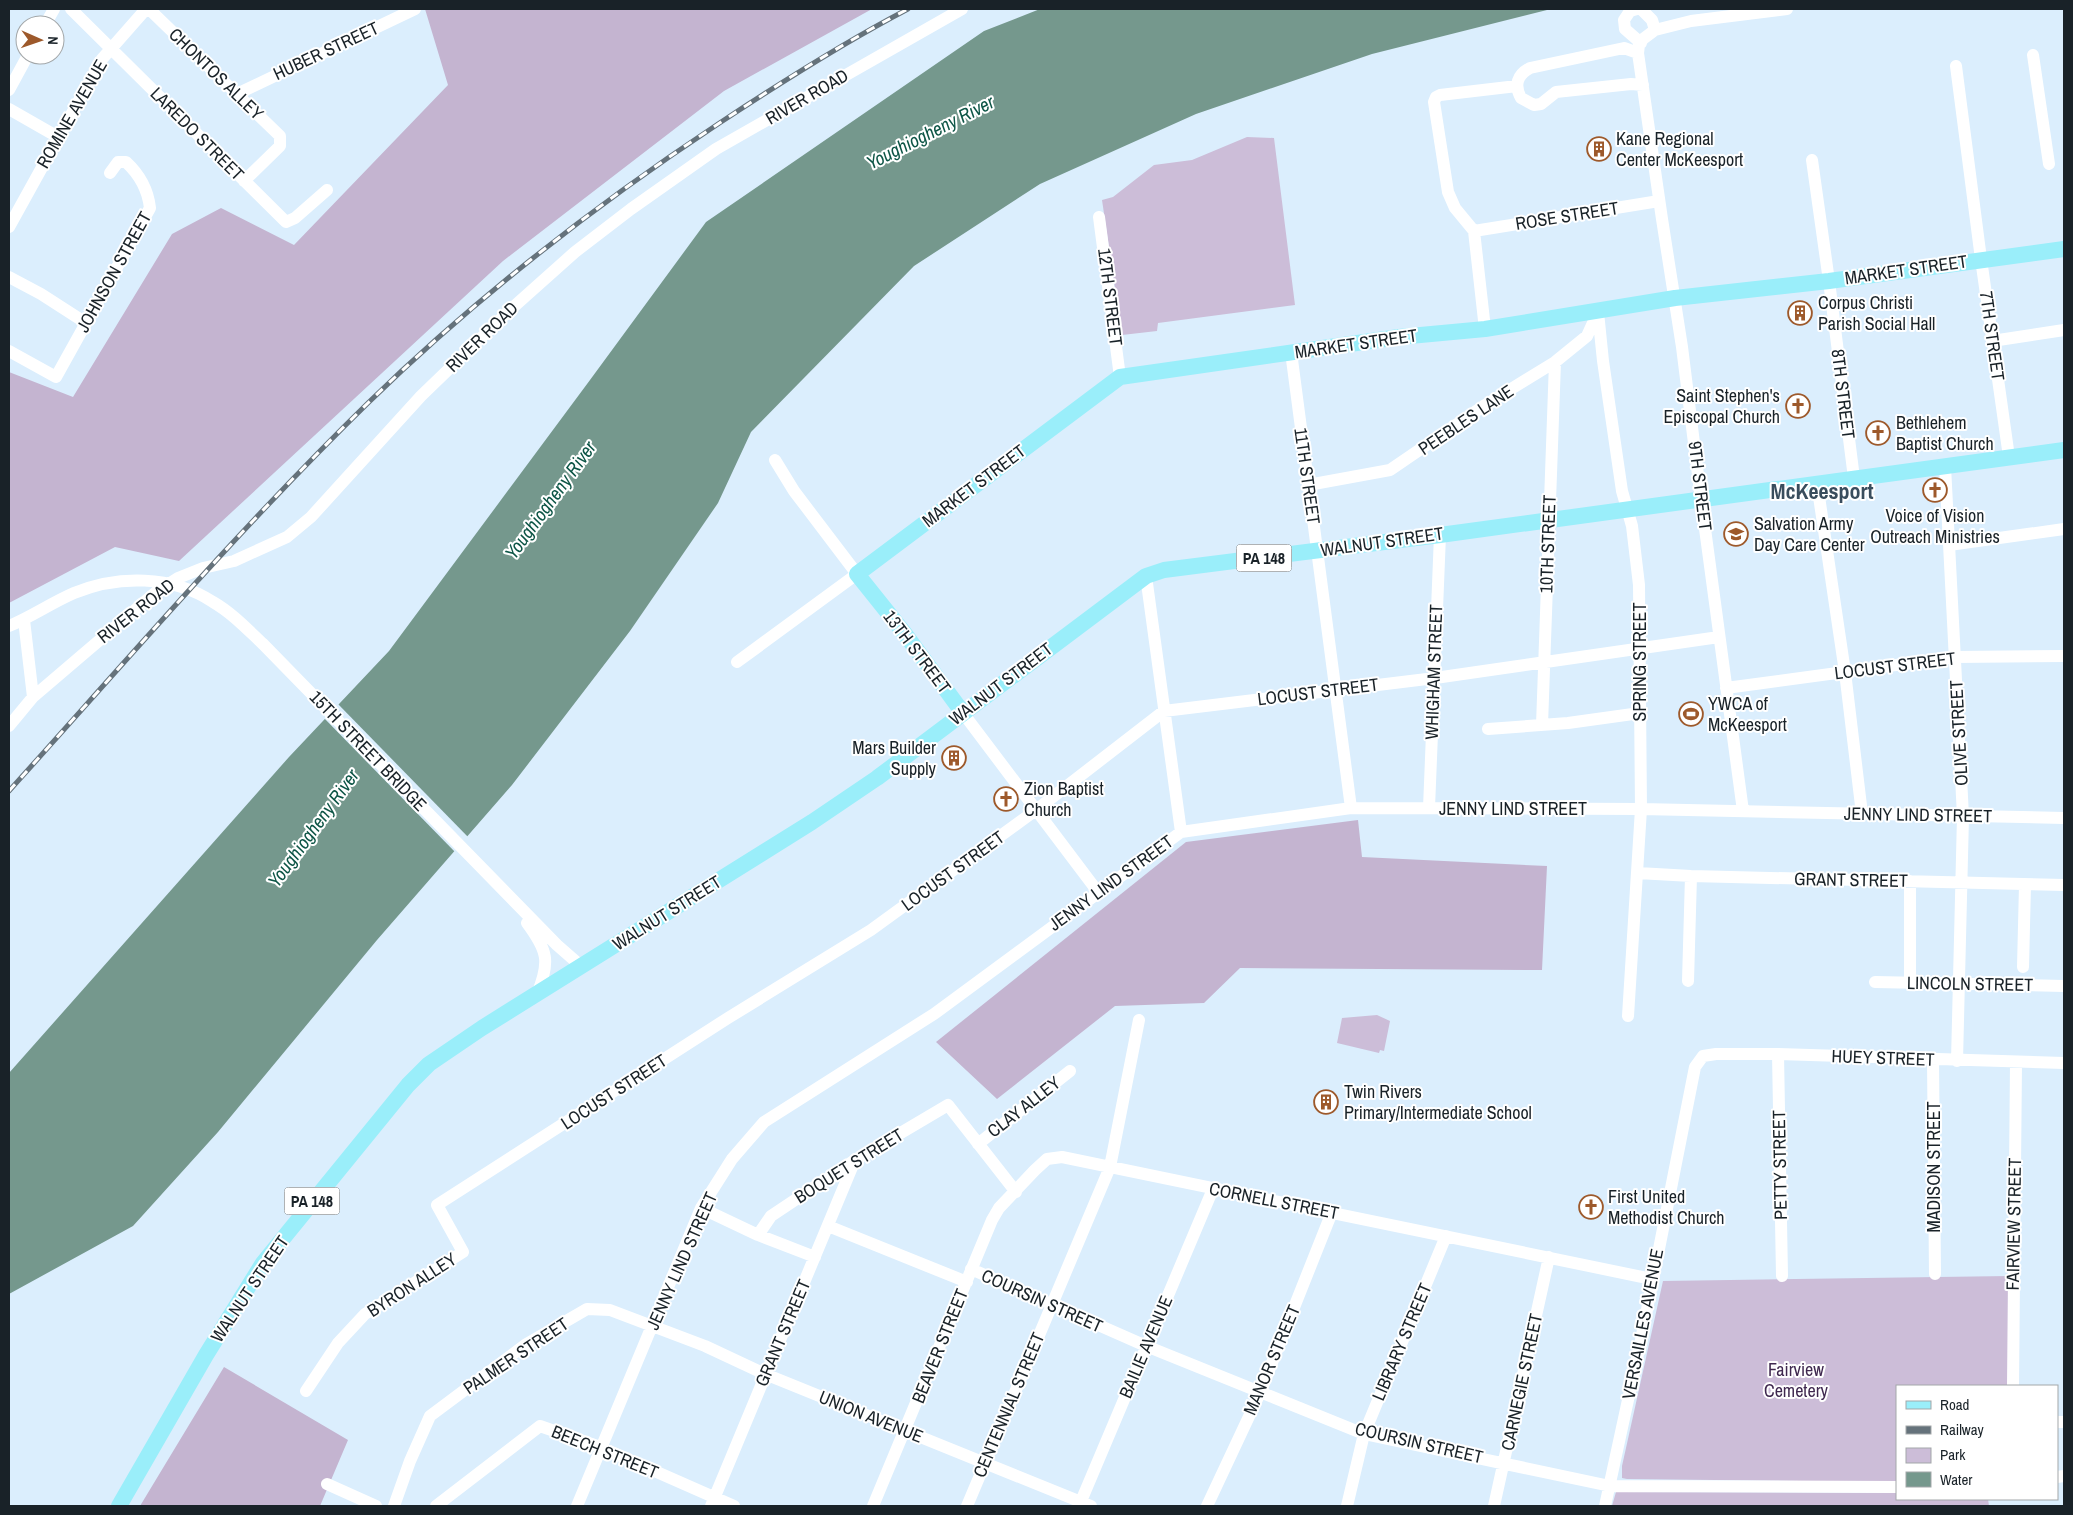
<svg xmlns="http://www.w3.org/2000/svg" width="2073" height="1515" font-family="'Archivo Narrow',sans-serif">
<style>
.green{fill:#ccbdd8}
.forest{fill:#c4b4d0}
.water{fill:#75988d}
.pier{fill:#dbeefd}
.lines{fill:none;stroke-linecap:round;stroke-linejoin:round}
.minor{stroke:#fff;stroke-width:12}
.major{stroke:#9aeefa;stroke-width:16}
.rail-casing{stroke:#65727b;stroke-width:5}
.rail{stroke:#fff;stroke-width:3;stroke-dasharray:9;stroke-linecap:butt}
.labels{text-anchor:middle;stroke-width:4;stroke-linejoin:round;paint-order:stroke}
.shield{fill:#fff;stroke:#5e6468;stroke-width:1}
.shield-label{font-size:16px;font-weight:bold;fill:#192228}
.street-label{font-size:18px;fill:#192228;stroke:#fff}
.poi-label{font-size:18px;fill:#192228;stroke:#fff;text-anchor:start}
.park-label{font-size:18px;fill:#3f284f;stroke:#fff}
.water-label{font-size:19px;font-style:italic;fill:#0d5546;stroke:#fff}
.district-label{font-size:22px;font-weight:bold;fill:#394d5d;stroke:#fff}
</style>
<rect width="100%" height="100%" fill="#dbeefd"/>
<path class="green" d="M 1247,137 L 1274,138 L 1295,305 L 1158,323 L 1157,331 L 1122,335 L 1102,200 L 1113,197 L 1154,165 L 1192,160 Z
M 1377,1015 L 1390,1021 L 1384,1051 L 1380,1050 L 1379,1053 L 1337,1043 L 1342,1018 Z
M 2009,1276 L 2009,1386 L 1897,1386 L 1897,1482 L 1627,1479 L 1622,1478 L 1622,1466 L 1663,1281 Z
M 1616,1492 L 1897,1493 L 1897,1499 L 1988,1499 L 1989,1506 L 1612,1506 Z"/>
<path class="forest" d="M 425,9 L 872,9 L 724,91 L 503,261 L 179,561 L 115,547 L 9,603 L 9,372 L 73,397 L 172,234 L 221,208 L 294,245 L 448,85 Z
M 1358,820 L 1362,857 L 1547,866 L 1542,970 L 1240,968 L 1204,1003 L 1115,1006 L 997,1099 L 936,1042 L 1186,842 Z
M 224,1367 L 348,1440 L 320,1506 L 140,1506 Z"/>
<path class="water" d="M 1040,9 L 1551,9 L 1372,54 L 1196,114 L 1040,184 L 914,266 L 751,432 L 718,503 L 630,631 L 512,785 L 377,940 L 218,1132 L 133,1226 L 9,1294 L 9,1073 L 289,757 L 389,651 L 590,380 L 706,222 L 984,31 Z"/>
<path class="pier" d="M 337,703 L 469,838 L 456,853 L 323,717 Z"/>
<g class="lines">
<path class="minor" d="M 71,9 L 286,222 L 295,218 L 327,190
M 149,9 L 280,136 L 280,146 L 244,181
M 1637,9 L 1630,11 L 1624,20 L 1625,29 L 1641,43
M 1641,9 L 1652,20 L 1655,30
M 45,25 L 54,9
M 1638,53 L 1624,48 L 1530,68 C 1517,75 1514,85 1521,98 L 1534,105 L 1541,104 L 1556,92 L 1631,84 L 1643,85
M 2033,55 L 2049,164
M 1956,66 L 1981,259 L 2009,457
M 9,90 L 28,55
M 237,94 L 415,9
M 9,109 L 58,137
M 1812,160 L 1829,281 L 1854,478
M 1099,217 L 1120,377
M 9,227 L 102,59 L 146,9
M 1474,231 L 1455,208 L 1448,192 L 1434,102 L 1436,97 L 1440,95 L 1517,86
M 1474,231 L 1659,201
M 1474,231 L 1485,329
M 9,277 L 41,294 L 86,323
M 1598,312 L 1603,361 L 1622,491 L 1632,526 L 1639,585 L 1641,809 L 1628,1016
M 1992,341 L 2064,330
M 9,351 L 56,377 L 150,208 C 148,190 139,174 126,162 L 118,162 L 110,173
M 1291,352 L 1351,808
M 1945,466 L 1963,816 L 1957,1061
M 1817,483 L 1845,672 L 1862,814
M 1308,485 L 1390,470 L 1485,405 L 1555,362 L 1587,336 L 1598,312
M 1949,545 L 2064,529
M 1146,576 L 1181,832
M 24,620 L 33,697
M 9,626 C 31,617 51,603 74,593 C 118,575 172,575 213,602 C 232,613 247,629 263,644 L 557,945 L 581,966
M 737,662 L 857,574 L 794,491 L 775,460
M 1726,688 L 1955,657 L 2064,656
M 963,713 L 1098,892
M 1542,725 L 1555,362
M 9,726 L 33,697 L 156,592 L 178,578 L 203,568 L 234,561 L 287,537 L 311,517 L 421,396 L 510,310 L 575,252 L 631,209 L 716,149 L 962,9
M 1488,729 L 1568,723 L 1640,713
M 1429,808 L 1440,535
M 1743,811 L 1701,499 L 1682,347 L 1662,219 L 1638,53 L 1639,45 L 1643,39 L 1655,30 L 1691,21 L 1787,9
M 1638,873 L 1691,876 L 2064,885
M 527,923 C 547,950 551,961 537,994
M 2023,967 L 2025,885
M 1688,981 L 1691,876
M 1875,982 L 2064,986
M 1910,982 L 1910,881
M 1778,1054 L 1782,1276
M 1933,1060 L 1935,1274
M 978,1144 L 1070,1071
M 701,1208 L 758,1235 L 815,1257
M 828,1226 L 967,1282
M 758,1235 L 771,1216 L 855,1160 L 948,1105 L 1016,1192
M 971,1269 L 1146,1346 L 1364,1434 L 1610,1486 L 1897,1487
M 2013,1386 L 2016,1062
M 306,1391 L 338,1343 L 365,1314 L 463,1252 L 437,1205 L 728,1018 L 871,930 L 1036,810 L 1164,711 L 1435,678 L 1719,637
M 2057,1422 L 2064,1422
M 2057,1477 L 2064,1476
M 327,1484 L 376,1506
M 394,1506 L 410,1461 L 430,1416 L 525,1345 L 587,1309 L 610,1310 L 705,1346 L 765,1374 L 1091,1506
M 436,1506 L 540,1426 L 600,1447 L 734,1506
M 577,1506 L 701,1208 L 732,1159 L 764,1122 L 934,1014 L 1181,832 L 1351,808 L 1641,809 L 2064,818
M 711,1506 L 855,1160
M 873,1506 L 992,1220 L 999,1208 L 1035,1170 L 1047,1159 L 1062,1157 L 1652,1279
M 967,1506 L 1110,1167 L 1139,1020
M 1079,1506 L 1213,1189
M 1207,1506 L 1260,1393 L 1332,1212
M 1347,1506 L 1364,1434 L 1446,1236
M 1494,1506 L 1549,1257
M 1605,1506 L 1641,1340 L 1695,1067 L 1703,1056 L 1716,1054 L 1778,1054 L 2064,1063"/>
<path class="major" d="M 963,713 L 905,634 L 857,574 L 1120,377 L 1399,337 L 1485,329 L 1675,298 L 1829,281 L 2064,249
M 119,1506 L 206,1355 L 263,1263 L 408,1085 L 429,1064 L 482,1028 L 812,822 L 877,778 L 1146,576 L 1164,570 L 1440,535 L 2064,450"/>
<g class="rail-casing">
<path id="rail" d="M 9,791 C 127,660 243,525 369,402 C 476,298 594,206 718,124 C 780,83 843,43 908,9"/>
</g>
<use href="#rail" class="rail"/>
</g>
<defs>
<g id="building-ring" transform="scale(1.25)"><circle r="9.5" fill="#fff" stroke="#9d592b" stroke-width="1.5"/><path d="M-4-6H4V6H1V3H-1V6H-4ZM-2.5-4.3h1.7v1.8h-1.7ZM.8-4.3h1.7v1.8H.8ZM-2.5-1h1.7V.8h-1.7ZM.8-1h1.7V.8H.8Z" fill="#9d592b"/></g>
<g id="church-ring" transform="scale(1.25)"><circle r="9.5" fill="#fff" stroke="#9d592b" stroke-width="1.5"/><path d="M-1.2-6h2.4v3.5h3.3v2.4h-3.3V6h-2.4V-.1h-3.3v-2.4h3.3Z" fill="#9d592b"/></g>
<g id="school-ring" transform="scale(1.25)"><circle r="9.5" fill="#fff" stroke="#9d592b" stroke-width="1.5"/><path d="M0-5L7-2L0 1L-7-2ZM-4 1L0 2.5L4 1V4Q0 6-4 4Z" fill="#9d592b"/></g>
<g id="stadium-ring" transform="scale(1.25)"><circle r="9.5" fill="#fff" stroke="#9d592b" stroke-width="1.5"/><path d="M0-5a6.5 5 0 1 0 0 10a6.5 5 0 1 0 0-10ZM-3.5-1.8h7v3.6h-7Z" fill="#9d592b"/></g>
</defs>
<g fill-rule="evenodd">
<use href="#building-ring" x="1599" y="149"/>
<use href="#building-ring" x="1800" y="313"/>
<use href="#church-ring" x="1798" y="406"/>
<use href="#church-ring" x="1878" y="433"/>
<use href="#church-ring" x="1935" y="490"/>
<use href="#school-ring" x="1736" y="534"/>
<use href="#stadium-ring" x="1691" y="714"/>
<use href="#building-ring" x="954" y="758"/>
<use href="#church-ring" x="1006" y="799"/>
<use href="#building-ring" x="1326" y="1102"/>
<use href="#church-ring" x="1591" y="1207"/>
</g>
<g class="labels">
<g class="shield">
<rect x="1236.5" y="544.5" width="55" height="27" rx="4"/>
<rect x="284.5" y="1187.5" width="55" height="27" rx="4"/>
</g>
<g class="shield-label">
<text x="1264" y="564">PA 148</text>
<text x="312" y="1207">PA 148</text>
</g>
<g class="street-label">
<text transform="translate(326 51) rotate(-25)" y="6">HUBER STREET</text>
<text transform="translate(216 74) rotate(44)" y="6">CHONTOS ALLEY</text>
<text transform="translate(807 97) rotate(-30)" y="6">RIVER ROAD</text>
<text transform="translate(72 114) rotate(-60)" y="6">ROMINE AVENUE</text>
<text transform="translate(197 134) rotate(45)" y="6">LAREDO STREET</text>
<text transform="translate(1567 216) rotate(-9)" y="6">ROSE STREET</text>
<text transform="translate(1906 270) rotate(-8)" y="6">MARKET STREET</text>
<text transform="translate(114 272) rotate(-61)" y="6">JOHNSON STREET</text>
<text transform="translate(1110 297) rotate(83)" y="6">12TH STREET</text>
<text transform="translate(1992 336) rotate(82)" y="6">7TH STREET</text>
<text transform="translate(482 337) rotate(-44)" y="6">RIVER ROAD</text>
<text transform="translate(1356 344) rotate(-8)" y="6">MARKET STREET</text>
<text transform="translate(1843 394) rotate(83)" y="6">8TH STREET</text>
<text transform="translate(1466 420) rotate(-34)" y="6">PEEBLES LANE</text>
<text transform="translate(1307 476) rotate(82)" y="6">11TH STREET</text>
<text transform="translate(974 486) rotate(-37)" y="6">MARKET STREET</text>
<text transform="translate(1700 486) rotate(83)" y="6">9TH STREET</text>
<text transform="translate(1382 542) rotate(-8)" y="6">WALNUT STREET</text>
<text transform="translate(1548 544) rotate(-88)" y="6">10TH STREET</text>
<text transform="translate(136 611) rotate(-38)" y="6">RIVER ROAD</text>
<text transform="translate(917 652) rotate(53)" y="6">13TH STREET</text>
<text transform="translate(1640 662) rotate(-90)" y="6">SPRING STREET</text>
<text transform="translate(1895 666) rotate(-7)" y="6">LOCUST STREET</text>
<text transform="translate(1434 672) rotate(-88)" y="6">WHIGHAM STREET</text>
<text transform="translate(1001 684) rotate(-37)" y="6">WALNUT STREET</text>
<text transform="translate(1318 692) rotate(-7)" y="6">LOCUST STREET</text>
<text transform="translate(1959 733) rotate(-93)" y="6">OLIVE STREET</text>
<text transform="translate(368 751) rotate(46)" y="6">15TH STREET BRIDGE</text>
<text x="1513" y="815">JENNY LIND STREET</text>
<text transform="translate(1918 815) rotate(1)" y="6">JENNY LIND STREET</text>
<text transform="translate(953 871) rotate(-36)" y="6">LOCUST STREET</text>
<text transform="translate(1851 880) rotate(1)" y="6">GRANT STREET</text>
<text transform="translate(1111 883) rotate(-36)" y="6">JENNY LIND STREET</text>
<text transform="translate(667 913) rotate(-32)" y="6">WALNUT STREET</text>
<text transform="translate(1970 984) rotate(1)" y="6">LINCOLN STREET</text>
<text transform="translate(1883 1058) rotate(2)" y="6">HUEY STREET</text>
<text transform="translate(614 1092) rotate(-33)" y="6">LOCUST STREET</text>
<text transform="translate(1024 1107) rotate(-38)" y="6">CLAY ALLEY</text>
<text transform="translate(1780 1165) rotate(-91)" y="6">PETTY STREET</text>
<text transform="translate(849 1166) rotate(-32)" y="6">BOQUET STREET</text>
<text transform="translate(1934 1167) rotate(-90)" y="6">MADISON STREET</text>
<text transform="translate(1274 1201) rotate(11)" y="6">CORNELL STREET</text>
<text transform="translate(2014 1224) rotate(-89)" y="6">FAIRVIEW STREET</text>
<text transform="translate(682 1261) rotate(-66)" y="6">JENNY LIND STREET</text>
<text transform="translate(412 1285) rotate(-33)" y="6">BYRON ALLEY</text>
<text transform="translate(250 1289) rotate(-56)" y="6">WALNUT STREET</text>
<text transform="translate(1042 1301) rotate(24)" y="6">COURSIN STREET</text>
<text transform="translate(1643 1324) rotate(-79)" y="6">VERSAILLES AVENUE</text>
<text transform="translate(783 1333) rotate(-67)" y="6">GRANT STREET</text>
<text transform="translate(1402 1342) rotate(-67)" y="6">LIBRARY STREET</text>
<text transform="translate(940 1346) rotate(-68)" y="6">BEAVER STREET</text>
<text transform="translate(1146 1347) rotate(-67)" y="6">BAILIE AVENUE</text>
<text transform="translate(516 1356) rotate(-34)" y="6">PALMER STREET</text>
<text transform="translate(1272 1360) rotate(-67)" y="6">MANOR STREET</text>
<text transform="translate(1522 1382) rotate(-78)" y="6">CARNEGIE STREET</text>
<text transform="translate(1009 1405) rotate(-67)" y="6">CENTENNIAL STREET</text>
<text transform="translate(871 1417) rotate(22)" y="6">UNION AVENUE</text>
<text transform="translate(1419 1443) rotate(13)" y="6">COURSIN STREET</text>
<text transform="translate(605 1452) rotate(22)" y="6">BEECH STREET</text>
</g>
<g class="poi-label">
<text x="1616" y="145">Kane Regional<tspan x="1616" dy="21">Center McKeesport</tspan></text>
<text x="1818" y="309">Corpus Christi<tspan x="1818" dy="21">Parish Social Hall</tspan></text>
<text x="1780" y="402" text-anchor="end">Saint Stephen's<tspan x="1780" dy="21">Episcopal Church</tspan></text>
<text x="1896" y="429">Bethlehem<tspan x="1896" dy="21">Baptist Church</tspan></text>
<text x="1935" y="522" text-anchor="middle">Voice of Vision<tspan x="1935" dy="21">Outreach Ministries</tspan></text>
<text x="1754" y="530">Salvation Army<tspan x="1754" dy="21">Day Care Center</tspan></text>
<text x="1708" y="710">YWCA of<tspan x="1708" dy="21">McKeesport</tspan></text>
<text x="936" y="754" text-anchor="end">Mars Builder<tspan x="936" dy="21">Supply</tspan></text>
<text x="1024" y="795">Zion Baptist<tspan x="1024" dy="21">Church</tspan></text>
<text x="1344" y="1098">Twin Rivers<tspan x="1344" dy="21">Primary/Intermediate School</tspan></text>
<text x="1608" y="1203">First United<tspan x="1608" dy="21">Methodist Church</tspan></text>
</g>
<g class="park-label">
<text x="1796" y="1376">Fairview<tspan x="1796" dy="21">Cemetery</tspan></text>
</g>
<g class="water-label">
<text transform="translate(930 132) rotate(-27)" y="7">Youghiogheny River</text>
<text transform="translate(550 500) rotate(-54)" y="7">Youghiogheny River</text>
<text transform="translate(313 828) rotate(-54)" y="7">Youghiogheny River</text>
</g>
<g class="district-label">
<text x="1822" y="499">McKeesport</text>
</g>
</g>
<rect width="2073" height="1515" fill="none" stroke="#192228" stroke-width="20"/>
<rect x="1896" y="1385" width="162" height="115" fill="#ffffff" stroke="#a3a7a9"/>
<rect x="1906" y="1401" width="25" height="8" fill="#9aeefa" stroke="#a3a7a9"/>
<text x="1940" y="1410" font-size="15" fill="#192228">Road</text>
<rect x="1906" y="1426" width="25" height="8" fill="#65727b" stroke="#a3a7a9"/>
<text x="1940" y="1435" font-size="15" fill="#192228">Railway</text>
<rect x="1906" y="1448" width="25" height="15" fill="#ccbdd8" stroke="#a3a7a9"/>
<text x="1940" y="1460" font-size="15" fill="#192228">Park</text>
<rect x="1906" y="1472" width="25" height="15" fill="#75988d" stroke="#a3a7a9"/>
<text x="1940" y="1485" font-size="15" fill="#192228">Water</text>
<g transform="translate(40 40) rotate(92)"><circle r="24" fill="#ffffff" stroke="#a3a7a9"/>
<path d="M0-4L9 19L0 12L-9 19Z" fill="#9d592b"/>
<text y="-8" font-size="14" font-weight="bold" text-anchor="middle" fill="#192228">N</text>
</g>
</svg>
